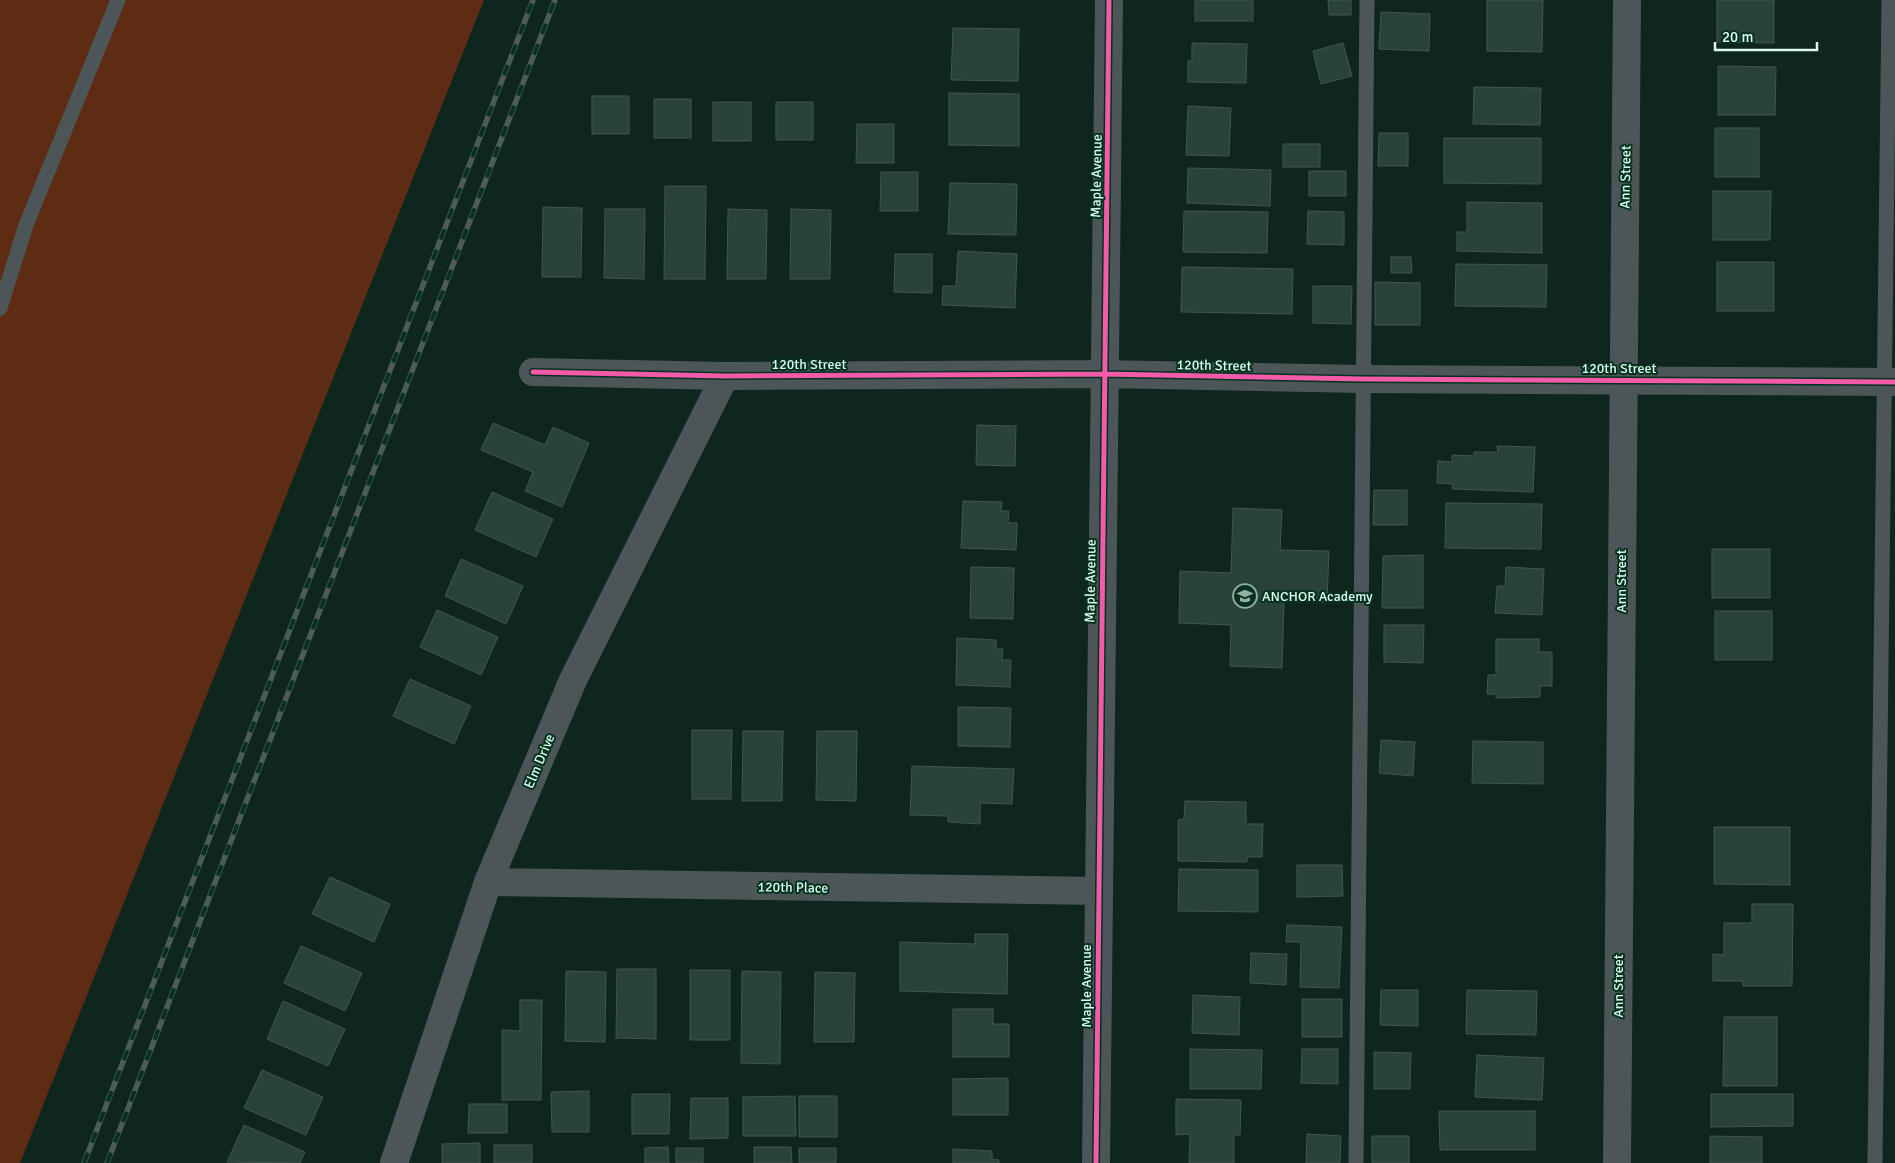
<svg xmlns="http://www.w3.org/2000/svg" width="1895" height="1163" font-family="Signika,sans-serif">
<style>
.green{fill:#5e2c13}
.building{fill:#29433a;stroke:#41574d}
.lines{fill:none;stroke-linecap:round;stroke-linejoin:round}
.lane{stroke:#4c5658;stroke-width:15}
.street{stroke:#4c5658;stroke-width:28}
.rail-casing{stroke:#4e5c59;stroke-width:5.5}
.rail{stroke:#043120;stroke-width:4;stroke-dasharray:11;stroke-linecap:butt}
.cycleway-casing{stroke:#043120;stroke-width:8}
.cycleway{stroke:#f35aa7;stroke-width:5}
.labels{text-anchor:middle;stroke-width:4;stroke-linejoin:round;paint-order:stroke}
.street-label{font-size:14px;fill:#ddfaeb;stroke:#043120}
.poi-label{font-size:14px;fill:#ddfaeb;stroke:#043120;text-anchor:start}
</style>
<rect width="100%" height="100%" fill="#0e261d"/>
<path class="green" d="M 0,0 L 484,0 L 20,1163 L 0,1163 Z"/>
<path class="building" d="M 1195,0 L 1253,0 L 1253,21 L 1195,21 Z
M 1328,0 L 1351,0 L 1351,15 L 1329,15 Z
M 1487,0 L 1543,0 L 1542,52 L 1487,51 Z
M 1717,0 L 1774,0 L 1774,43 L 1717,42 Z
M 1381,12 L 1430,14 L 1429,51 L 1379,49 Z
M 953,28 L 1019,29 L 1018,81 L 951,80 Z
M 1192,43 L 1247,44 L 1246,83 L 1188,82 L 1188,61 L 1192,61 Z
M 1343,43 L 1352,76 L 1321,84 L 1313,51 Z
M 1718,66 L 1776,67 L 1775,115 L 1718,115 Z
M 1474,87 L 1541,88 L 1540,125 L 1473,124 Z
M 949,93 L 1019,94 L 1019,146 L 949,145 Z
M 592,96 L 629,96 L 629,134 L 592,134 Z
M 654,99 L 691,99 L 691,138 L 654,138 Z
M 713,102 L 751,102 L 751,141 L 713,141 Z
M 776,102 L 813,102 L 813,140 L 776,140 Z
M 1188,106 L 1231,108 L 1229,156 L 1186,155 Z
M 857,124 L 894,124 L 894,163 L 856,163 Z
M 1715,128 L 1759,128 L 1759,177 L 1715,177 Z
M 1379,133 L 1408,133 L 1408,166 L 1378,166 Z
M 1444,138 L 1541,138 L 1541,184 L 1444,183 Z
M 1283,144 L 1320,144 L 1320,167 L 1283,167 Z
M 1188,168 L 1271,170 L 1270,206 L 1187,203 Z
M 1309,171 L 1346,171 L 1346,196 L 1309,196 Z
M 881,172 L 918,172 L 918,211 L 880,211 Z
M 950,183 L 1017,184 L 1016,235 L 948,234 Z
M 665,186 L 706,186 L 705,279 L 664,279 Z
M 1713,191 L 1771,191 L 1770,240 L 1713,240 Z
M 1467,202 L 1542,203 L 1542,253 L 1457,251 L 1457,232 L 1467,232 Z
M 543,207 L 582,208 L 581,277 L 542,277 Z
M 605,209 L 645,209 L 644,279 L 604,278 Z
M 728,209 L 767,210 L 766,279 L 727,279 Z
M 791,209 L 831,210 L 830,279 L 790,279 Z
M 1184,211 L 1268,212 L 1267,253 L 1183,252 Z
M 1308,211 L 1344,212 L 1344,245 L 1307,244 Z
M 958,251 L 1017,254 L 1015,308 L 942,305 L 943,286 L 956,286 Z
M 895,254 L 932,254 L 932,293 L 894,292 Z
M 1391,257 L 1411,257 L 1412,273 L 1391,273 Z
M 1717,262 L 1774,262 L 1774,311 L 1717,311 Z
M 1456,264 L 1547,265 L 1546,307 L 1455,306 Z
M 1182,267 L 1293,269 L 1292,314 L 1181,312 Z
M 1375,282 L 1420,283 L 1420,325 L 1375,325 Z
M 1313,286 L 1352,286 L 1351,324 L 1313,323 Z
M 493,423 L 545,445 L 553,427 L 589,443 L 562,507 L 525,491 L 533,472 L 481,450 Z
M 977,425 L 1016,426 L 1015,466 L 976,465 Z
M 1497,446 L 1535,447 L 1533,492 L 1452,489 L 1453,484 L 1437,483 L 1438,461 L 1452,462 L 1452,455 L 1474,456 L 1474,452 L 1498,452 Z
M 1374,490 L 1407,490 L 1407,525 L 1373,525 Z
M 492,492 L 553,519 L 536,557 L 475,530 Z
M 963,501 L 1002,502 L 1001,511 L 1009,511 L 1008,523 L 1017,523 L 1016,550 L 961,548 Z
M 1446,503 L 1542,504 L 1541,549 L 1445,548 Z
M 1233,508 L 1282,510 L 1280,550 L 1329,551 L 1327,602 L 1284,601 L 1282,668 L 1230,666 L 1231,625 L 1179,623 L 1180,571 L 1231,573 Z
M 1712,549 L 1770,549 L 1770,598 L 1712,598 Z
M 1423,555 L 1423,608 L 1382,608 L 1383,556 Z
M 461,559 L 523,586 L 506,624 L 445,596 Z
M 971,567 L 1014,568 L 1013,619 L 970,618 Z
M 1506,567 L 1544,569 L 1542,615 L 1495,613 L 1497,586 L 1505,586 Z
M 437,610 L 498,637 L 481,675 L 420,647 Z
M 1715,611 L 1772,611 L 1772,660 L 1715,660 Z
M 1384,625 L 1424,625 L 1423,663 L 1384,662 Z
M 957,638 L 996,640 L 996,649 L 1003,649 L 1002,660 L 1011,660 L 1010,687 L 956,685 Z
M 1496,639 L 1539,639 L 1539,652 L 1552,652 L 1552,686 L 1540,686 L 1540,697 L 1496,698 L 1496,694 L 1487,694 L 1488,675 L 1496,675 Z
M 410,679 L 471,706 L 454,744 L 393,716 Z
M 958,707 L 1011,708 L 1010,747 L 958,746 Z
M 692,730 L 732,730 L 731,799 L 692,799 Z
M 743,731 L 783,731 L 782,801 L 742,801 Z
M 817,731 L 857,731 L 856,801 L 816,800 Z
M 1381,740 L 1415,742 L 1413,776 L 1379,773 Z
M 1473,741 L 1543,742 L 1543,784 L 1472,783 Z
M 912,766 L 1014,769 L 1012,804 L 980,803 L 980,824 L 948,822 L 948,816 L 910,815 Z
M 1185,801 L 1246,802 L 1246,824 L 1263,824 L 1262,857 L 1247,857 L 1247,862 L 1178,861 L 1178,820 L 1184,819 Z
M 1714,827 L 1790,827 L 1790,885 L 1714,884 Z
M 1297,865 L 1342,865 L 1343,896 L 1297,897 Z
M 1179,869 L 1258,870 L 1258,912 L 1178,911 Z
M 330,877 L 390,904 L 374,942 L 312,914 Z
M 1752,904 L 1793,904 L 1792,986 L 1743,986 L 1743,981 L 1713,981 L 1713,954 L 1724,955 L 1724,923 L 1752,923 Z
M 1287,925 L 1342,927 L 1339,988 L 1300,987 L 1301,942 L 1286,942 Z
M 975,934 L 1008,934 L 1007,994 L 900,991 L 900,942 L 975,944 Z
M 301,946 L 362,973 L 345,1011 L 284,983 Z
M 1251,953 L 1287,954 L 1286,985 L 1250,983 Z
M 617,969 L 656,969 L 656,1039 L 616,1038 Z
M 690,970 L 730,970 L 730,1040 L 690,1040 Z
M 566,971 L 606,972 L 605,1042 L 565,1041 Z
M 742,971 L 781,972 L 780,1064 L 741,1063 Z
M 815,972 L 855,973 L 854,1042 L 814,1042 Z
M 1381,990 L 1418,990 L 1418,1026 L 1380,1025 Z
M 1467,990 L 1537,991 L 1536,1035 L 1466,1034 Z
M 1193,995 L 1240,997 L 1239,1035 L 1192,1033 Z
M 1302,999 L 1342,999 L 1342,1037 L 1302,1037 Z
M 520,1000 L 542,1000 L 541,1100 L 502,1100 L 502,1030 L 520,1031 Z
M 283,1001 L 345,1029 L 328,1066 L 267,1039 Z
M 953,1009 L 993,1009 L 993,1024 L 1009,1024 L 1009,1057 L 953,1057 Z
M 1724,1017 L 1777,1017 L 1777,1086 L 1723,1086 Z
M 1190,1049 L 1262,1050 L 1261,1089 L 1190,1089 Z
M 1302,1049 L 1338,1049 L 1338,1084 L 1301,1083 Z
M 1374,1052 L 1411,1053 L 1410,1089 L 1374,1089 Z
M 1477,1055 L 1544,1058 L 1542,1100 L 1475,1097 Z
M 262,1070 L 323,1097 L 306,1135 L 244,1108 Z
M 1008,1078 L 1008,1115 L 953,1115 L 953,1079 Z
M 589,1091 L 589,1132 L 552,1132 L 551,1092 Z
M 632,1094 L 670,1094 L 669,1134 L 632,1134 Z
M 1711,1094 L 1793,1094 L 1793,1126 L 1711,1127 Z
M 795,1096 L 796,1136 L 743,1136 L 743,1097 Z
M 799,1096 L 837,1096 L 837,1137 L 799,1137 Z
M 691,1098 L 728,1098 L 728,1138 L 690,1139 Z
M 1176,1099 L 1241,1100 L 1240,1135 L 1234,1135 L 1234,1163 L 1189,1163 L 1190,1134 L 1176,1135 Z
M 469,1104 L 507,1104 L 507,1133 L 468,1133 Z
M 1439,1111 L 1535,1111 L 1535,1150 L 1440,1150 Z
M 244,1125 L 305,1152 L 300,1163 L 227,1162 Z
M 1307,1134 L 1341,1136 L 1340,1163 L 1306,1163 Z
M 1372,1136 L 1409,1136 L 1409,1163 L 1372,1163 Z
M 1710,1136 L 1762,1137 L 1762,1163 L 1710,1163 Z
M 480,1143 L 480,1163 L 442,1163 L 442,1144 Z
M 494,1145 L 532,1145 L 532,1163 L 494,1163 Z
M 668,1147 L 669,1163 L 645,1163 L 645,1148 Z
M 754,1147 L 791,1147 L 792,1163 L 754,1163 Z
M 676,1148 L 703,1148 L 703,1163 L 676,1163 Z
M 799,1148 L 836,1148 L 836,1163 L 799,1163 Z
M 953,1149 L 992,1151 L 992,1159 L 999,1160 L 999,1163 L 953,1163 Z"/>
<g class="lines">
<path class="lane" d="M 0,308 L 26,225 L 118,0
M 1356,1163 L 1367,0
M 1875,1163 L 1889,0"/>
<path class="street" d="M 533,372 L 725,376 L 1104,374 L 1363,379 L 1895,382
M 488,882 L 1098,891
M 394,1163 L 488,882 L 573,680 L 725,376
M 1096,1163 L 1109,0
M 1617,1163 L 1627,0"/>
<g class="rail-casing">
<path id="rail" d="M 84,1163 L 533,0
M 107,1163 L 555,0"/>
</g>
<use href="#rail" class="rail"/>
<g class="cycleway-casing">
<path id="cycleway" d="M 533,372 L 725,376 L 1104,374 L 1363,379 L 1895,382
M 1096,1163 L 1109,0"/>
</g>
<use href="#cycleway" class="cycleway"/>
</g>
<defs>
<g id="school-ring" transform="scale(1.25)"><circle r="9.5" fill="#043120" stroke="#95b0a3" stroke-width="1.5"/><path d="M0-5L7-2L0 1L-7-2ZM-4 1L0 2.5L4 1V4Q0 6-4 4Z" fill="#95b0a3"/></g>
</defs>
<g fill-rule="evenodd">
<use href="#school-ring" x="1245" y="596"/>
</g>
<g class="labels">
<g class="street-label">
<text transform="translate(1096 176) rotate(-89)" y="5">Maple Avenue</text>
<text transform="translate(1625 177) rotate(-89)" y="5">Ann Street</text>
<text x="809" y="369">120th Street</text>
<text transform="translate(1214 365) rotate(1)" y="5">120th Street</text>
<text x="1619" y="373">120th Street</text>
<text transform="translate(1090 581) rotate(-89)" y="5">Maple Avenue</text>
<text transform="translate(1621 581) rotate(-90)" y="5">Ann Street</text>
<text transform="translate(539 761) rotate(-67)" y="5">Elm Drive</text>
<text transform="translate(793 887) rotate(1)" y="5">120th Place</text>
<text transform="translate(1086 986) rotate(-90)" y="5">Maple Avenue</text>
<text transform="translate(1618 986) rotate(-90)" y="5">Ann Street</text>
</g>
<g class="poi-label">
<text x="1262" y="601">ANCHOR Academy</text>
</g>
</g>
<path d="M1715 42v8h102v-8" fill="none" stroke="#ddfaeb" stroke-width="2.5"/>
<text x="1722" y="42" font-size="15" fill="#ddfaeb" stroke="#043120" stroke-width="4" paint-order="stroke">20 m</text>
</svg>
